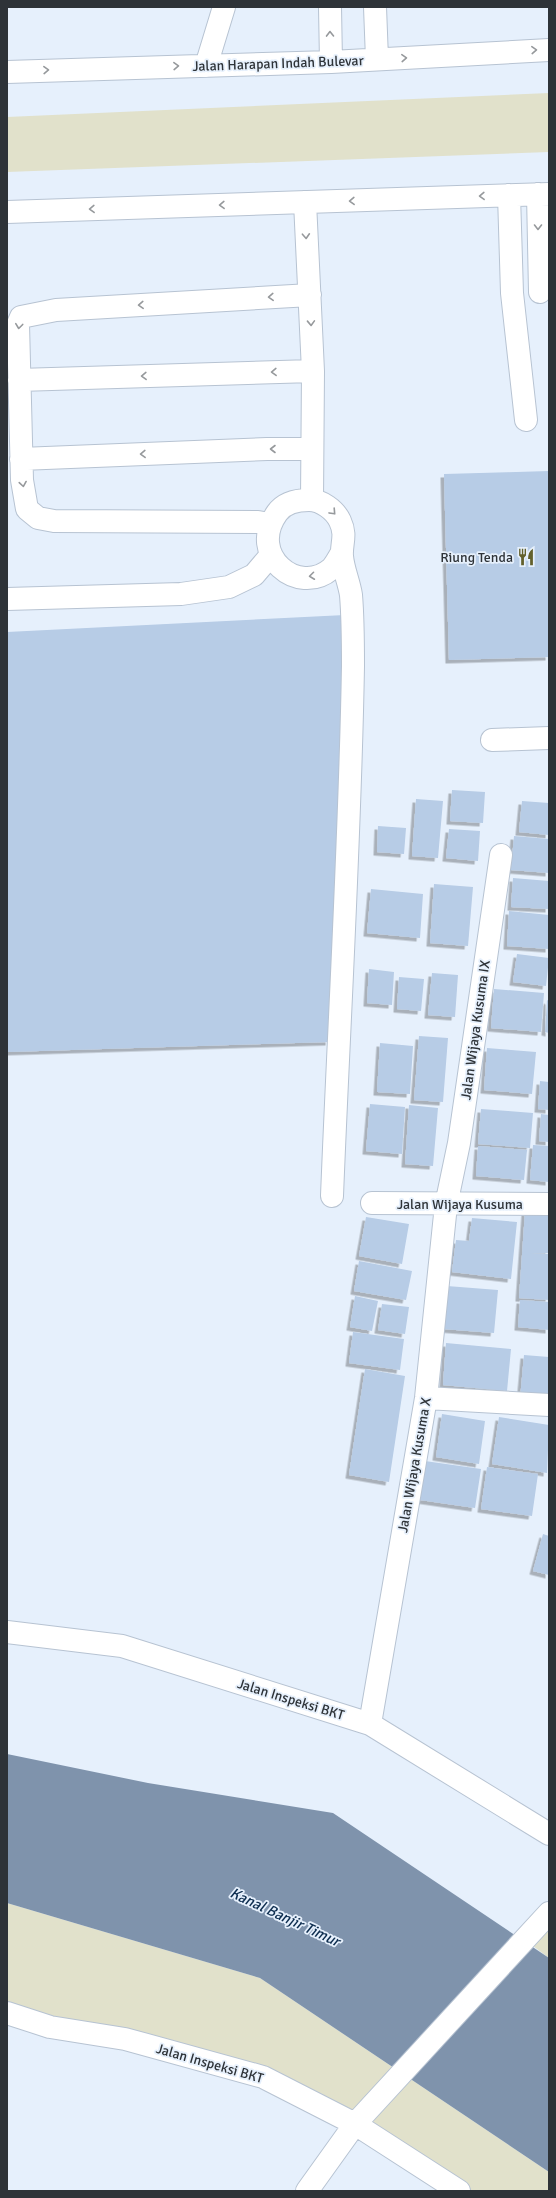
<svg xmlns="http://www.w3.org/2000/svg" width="556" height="2198" font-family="Signika,sans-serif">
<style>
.green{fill:#e1e1cb}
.water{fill:#7f93ac}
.building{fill:#b7cce6;filter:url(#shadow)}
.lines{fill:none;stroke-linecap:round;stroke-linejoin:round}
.minor-casing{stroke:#b7c3d2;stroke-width:24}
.minor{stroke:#fff;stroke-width:22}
.oneway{stroke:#96999c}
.labels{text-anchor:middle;stroke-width:3.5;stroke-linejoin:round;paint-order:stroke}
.street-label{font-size:14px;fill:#2e3338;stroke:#e6f0fc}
.poi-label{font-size:14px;fill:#2e3338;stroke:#e6f0fc;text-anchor:end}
.water-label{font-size:15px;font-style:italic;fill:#0d2d4f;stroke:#e6f0fc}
</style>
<defs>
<filter id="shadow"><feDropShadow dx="-3.5" dy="3.5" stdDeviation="0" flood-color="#0004"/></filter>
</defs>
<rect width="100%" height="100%" fill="#e6f0fc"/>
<path class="green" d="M 549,93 L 549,152 L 7,172 L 7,117 Z
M 7,1903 L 260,1978 L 549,2172 L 549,2191 L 459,2191 L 263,2077 L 7,2013 Z
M 549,1913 L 549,1958 L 525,1940 Z"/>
<path class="water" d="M 7,1754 L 148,1783 L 333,1813 L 549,1958 L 549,2172 L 260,1978 L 7,1903 Z"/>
<path class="building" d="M 549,471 L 549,657 L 449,660 L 444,474 Z
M 345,615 L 348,697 L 341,701 L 343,779 L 329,1042 L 7,1052 L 7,632 Z
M 452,790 L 485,792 L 483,823 L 450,821 Z
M 416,799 L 443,801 L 438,858 L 412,856 Z
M 522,801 L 549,803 L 549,835 L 519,832 Z
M 378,826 L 406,828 L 404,854 L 377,852 Z
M 449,829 L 480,831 L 478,861 L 446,858 Z
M 514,836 L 549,839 L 549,873 L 511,870 Z
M 513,878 L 549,881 L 549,909 L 511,907 Z
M 434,884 L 473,887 L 468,946 L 430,943 Z
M 371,889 L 423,894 L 420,938 L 367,933 Z
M 509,911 L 549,915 L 549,949 L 507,946 Z
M 517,954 L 549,958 L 546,986 L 513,982 Z
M 369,969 L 394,972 L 392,1005 L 367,1003 Z
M 432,973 L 458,975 L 455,1017 L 428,1015 Z
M 399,977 L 424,979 L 421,1011 L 397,1009 Z
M 494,989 L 544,993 L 541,1032 L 491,1028 Z
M 547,1000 L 549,1001 L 549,1033 L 545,1032 Z
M 419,1036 L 448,1038 L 443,1102 L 414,1100 Z
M 380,1043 L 413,1046 L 410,1094 L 377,1092 Z
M 487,1048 L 536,1052 L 532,1094 L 484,1090 Z
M 540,1081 L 549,1082 L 549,1110 L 538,1109 Z
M 370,1104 L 405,1107 L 402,1154 L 366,1151 Z
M 409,1105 L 438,1108 L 433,1166 L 405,1164 Z
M 481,1109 L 533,1113 L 530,1148 L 478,1144 Z
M 541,1114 L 549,1115 L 549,1142 L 539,1141 Z
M 533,1145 L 549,1146 L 549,1182 L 530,1180 Z
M 478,1146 L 527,1150 L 524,1180 L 476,1176 Z
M 525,1212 L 549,1213 L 549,1253 L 530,1253 L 549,1254 L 549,1300 L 519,1298 Z
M 366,1217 L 409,1224 L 402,1264 L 359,1256 Z
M 472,1218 L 517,1222 L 511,1279 L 452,1272 L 456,1240 L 469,1241 Z
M 359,1261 L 412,1271 L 406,1300 L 354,1291 Z
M 447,1286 L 498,1290 L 494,1333 L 443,1329 Z
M 355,1296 L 378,1301 L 372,1331 L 350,1327 Z
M 520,1300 L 549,1302 L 549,1330 L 518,1327 Z
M 382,1304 L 409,1307 L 405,1334 L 378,1330 Z
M 353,1332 L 404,1339 L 400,1370 L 349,1363 Z
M 446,1343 L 511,1349 L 507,1391 L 443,1385 Z
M 524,1355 L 549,1357 L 549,1401 L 520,1399 Z
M 365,1369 L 405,1376 L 389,1482 L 349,1475 Z
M 442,1414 L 485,1421 L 479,1464 L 436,1457 Z
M 499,1417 L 549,1425 L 547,1473 L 492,1464 Z
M 425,1461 L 481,1469 L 475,1508 L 420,1500 Z
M 487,1467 L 538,1474 L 532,1516 L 481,1509 Z
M 543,1534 L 549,1536 L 549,1575 L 533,1571 Z"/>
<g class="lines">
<g class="minor-casing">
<path id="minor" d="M 330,7 L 331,62
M 375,7 L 377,59
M 206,66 L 224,7
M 7,72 L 331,62 L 549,50
M 538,194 L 540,292
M 509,195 L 512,293 L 526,420
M 305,202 L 313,371 L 312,500
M 7,212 L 549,194
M 19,380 L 313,371
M 21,459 L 267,449 L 312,449
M 269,524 L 258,522 L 54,521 L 38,518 L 27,509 L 22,480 L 18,324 L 21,317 L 56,310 L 310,295
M 7,599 L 181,594 L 229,587 L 254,575 L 271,555
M 492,740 L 549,738
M 332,1196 C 339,1020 350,843 353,666 C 353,642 353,619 351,595 C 349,582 343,569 342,556 C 341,543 347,536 340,521 C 335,510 321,500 309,500 C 297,500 284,503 277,513 C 247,555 298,597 331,569 C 335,565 338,559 341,554
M 372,1203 L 549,1204
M 426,1398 L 549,1405
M 7,1632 L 122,1646 L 370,1724 L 549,1834
M 370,1724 L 426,1398 L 446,1205 L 459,1143 L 501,855
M 7,2013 L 50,2027 L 125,2039 L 263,2077 L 355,2124 L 459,2191
M 307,2191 L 355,2124 L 549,1913"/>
</g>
<use href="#minor" class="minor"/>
</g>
<defs><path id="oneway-chevron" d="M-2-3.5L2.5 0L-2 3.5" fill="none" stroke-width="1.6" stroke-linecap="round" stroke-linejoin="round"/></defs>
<g class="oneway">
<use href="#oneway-chevron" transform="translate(330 34) rotate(-91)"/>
<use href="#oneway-chevron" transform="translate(534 50) rotate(-3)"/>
<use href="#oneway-chevron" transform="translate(404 58) rotate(-3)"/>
<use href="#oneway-chevron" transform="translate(176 66) rotate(-2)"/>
<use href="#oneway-chevron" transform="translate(46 70) rotate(-2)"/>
<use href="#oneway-chevron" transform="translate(482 196) rotate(178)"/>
<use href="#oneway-chevron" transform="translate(352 201) rotate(178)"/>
<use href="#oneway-chevron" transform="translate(222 205) rotate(178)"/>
<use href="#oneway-chevron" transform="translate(92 209) rotate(178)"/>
<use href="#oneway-chevron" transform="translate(538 227) rotate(90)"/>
<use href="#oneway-chevron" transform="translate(306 236) rotate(87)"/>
<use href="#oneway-chevron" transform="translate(271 297) rotate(177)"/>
<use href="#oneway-chevron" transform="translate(141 305) rotate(177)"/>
<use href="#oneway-chevron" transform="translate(311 323) rotate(88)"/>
<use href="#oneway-chevron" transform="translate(19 326) rotate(97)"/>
<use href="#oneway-chevron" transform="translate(274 372) rotate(178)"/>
<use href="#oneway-chevron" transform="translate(144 376) rotate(178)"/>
<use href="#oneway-chevron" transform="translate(273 449) rotate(180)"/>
<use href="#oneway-chevron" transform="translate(143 454) rotate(178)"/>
<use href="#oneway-chevron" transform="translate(23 484) rotate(81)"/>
<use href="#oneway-chevron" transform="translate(333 512) rotate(47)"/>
<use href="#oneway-chevron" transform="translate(312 576) rotate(173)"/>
</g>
<defs>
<g id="restaurant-bare" transform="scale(1.38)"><path d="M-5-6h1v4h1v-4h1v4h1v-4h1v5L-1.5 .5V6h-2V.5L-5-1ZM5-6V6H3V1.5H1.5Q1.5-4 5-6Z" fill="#63612d" stroke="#e6f0fc" stroke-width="2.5" paint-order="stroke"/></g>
</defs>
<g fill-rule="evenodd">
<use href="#restaurant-bare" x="526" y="557"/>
</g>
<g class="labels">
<g class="street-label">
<text transform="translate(278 63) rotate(-2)" y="5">Jalan Harapan Indah Bulevar</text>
<text transform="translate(475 1030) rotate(-82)" y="5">Jalan Wijaya Kusuma IX</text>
<text x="460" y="1209">Jalan Wijaya Kusuma</text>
<text transform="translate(414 1465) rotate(-80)" y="5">Jalan Wijaya Kusuma X</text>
<text transform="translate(291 1699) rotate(17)" y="5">Jalan Inspeksi BKT</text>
<text transform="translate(210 2063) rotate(16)" y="5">Jalan Inspeksi BKT</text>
</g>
<g class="poi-label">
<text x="513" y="562">Riung Tenda</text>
</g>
<g class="water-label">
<text transform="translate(285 1917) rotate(25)" y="5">Kanal Banjir Timur</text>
</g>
</g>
<rect width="556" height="2198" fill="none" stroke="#2e3338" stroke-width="16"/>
</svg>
